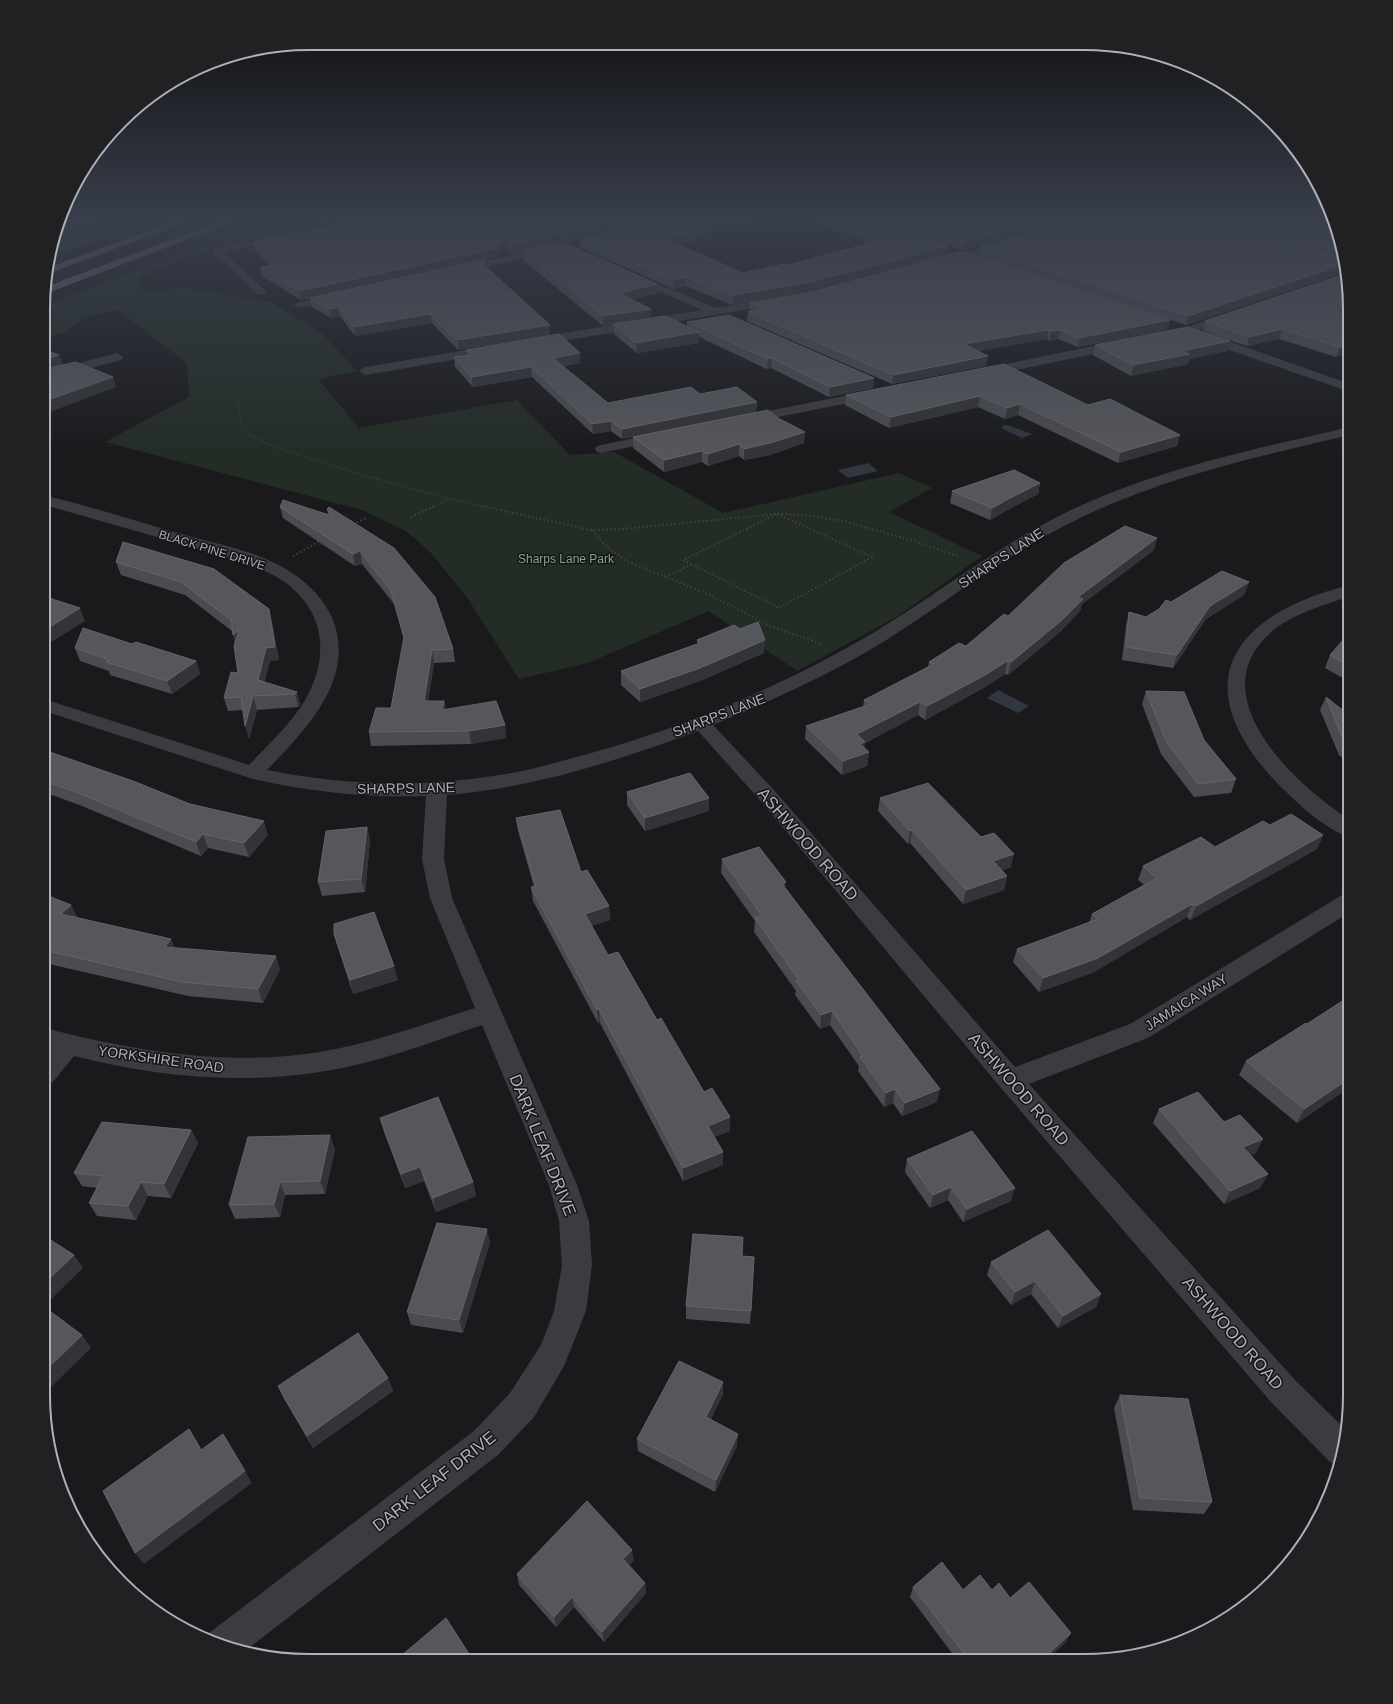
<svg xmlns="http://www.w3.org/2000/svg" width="1393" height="1704" font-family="Arial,sans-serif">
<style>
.green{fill:#242c26}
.water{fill:#31373f}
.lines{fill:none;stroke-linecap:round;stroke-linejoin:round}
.path-far1{stroke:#414247;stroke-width:1.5;stroke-dasharray:1 2;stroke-linecap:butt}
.path{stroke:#414247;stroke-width:2;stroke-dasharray:1.5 2.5;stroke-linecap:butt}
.minor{fill:#3b3c40;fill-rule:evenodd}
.highway{fill:#686971;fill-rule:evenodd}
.wall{fill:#4b4c51}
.shaded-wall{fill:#333437}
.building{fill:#56575c;stroke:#64656b}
.labels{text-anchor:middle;stroke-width:3;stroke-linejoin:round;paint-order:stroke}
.far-street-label{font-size:12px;fill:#aeb0ba;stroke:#151517}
.far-park-label{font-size:12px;fill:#87a38c;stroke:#151517}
.street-label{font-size:14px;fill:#aeb0ba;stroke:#151517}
.near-street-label{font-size:17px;fill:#aeb0ba;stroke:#151517}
.rim{fill:none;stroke:#aeb0ba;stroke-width:2}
</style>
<rect width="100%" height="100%" fill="#1a1a1c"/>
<path class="green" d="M 93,218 L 164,218 L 48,260 L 49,256 L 104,239 Z
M 268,218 L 293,218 L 285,222 L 297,230 L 211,248 L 138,277 L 142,291 L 187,288 L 270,302 L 323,334 L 357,371 L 318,379 L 359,428 L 517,400 L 570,455 L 614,452 L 723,513 L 899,473 L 932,488 L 889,512 L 982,556 L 898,616 L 797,671 L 709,611 L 588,663 L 519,679 L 466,596 L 430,552 L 406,531 L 362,510 L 105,442 L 189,397 L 187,363 L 118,310 L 90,316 L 62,333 L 45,338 L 45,306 Z"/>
<path class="water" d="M 59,218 L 93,218 L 105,239 L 49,256 Z
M 1007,425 L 1032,434 L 1022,438 L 1001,428 L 1003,427 L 1001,426 Z
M 868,463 L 878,471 L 848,478 L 838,470 Z
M 998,690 L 1029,706 L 1018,713 L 987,698 Z"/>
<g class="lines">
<path class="path-far1" d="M 238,402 L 242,429 C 271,449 308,458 341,468 C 389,483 437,496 486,507
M 432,507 L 448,499"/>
<path class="path" d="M 481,506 L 591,530 L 623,529 L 777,514 L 813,516 L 843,521 L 914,541 L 960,557
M 777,514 L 872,557 L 779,608 L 683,560 Z
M 411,517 L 434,506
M 353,524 L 366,518
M 592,530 L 604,544 L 626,561 L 710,595 L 768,625 L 821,644
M 293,556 L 320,541
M 665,577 L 691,565"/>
<path class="minor" d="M 497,218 L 510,218 L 590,255 L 585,258 L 581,257 Z
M 285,233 L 288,234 L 290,236 L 288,238 L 224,252 L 265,290 L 266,292 L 265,294 L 257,294 L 213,252 L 215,248 Z
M 1007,241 L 1012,244 L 1011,246 L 942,265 L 937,262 L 938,260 Z
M 552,246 L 557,249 L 556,251 L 459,273 L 454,270 L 459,267 Z
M 630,272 L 716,308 L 778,298 L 784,301 L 778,304 L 534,346 L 530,345 L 528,342 L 534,338 L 702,310 L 626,277 L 625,275 Z
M 341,293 L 345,294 L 347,296 L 345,298 L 300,308 L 294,305 L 296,303 Z
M 1233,312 L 1237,313 L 1239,315 L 1237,317 L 1190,333 L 1164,339 L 1158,335 L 1160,332 L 1184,328 Z
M 1200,331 L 1350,384 L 1350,392 L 1196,338 L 1194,335 L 1196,332 Z
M 1123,340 L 1127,341 L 1129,344 L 1127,347 L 982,377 L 976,373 L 982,369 Z
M 496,345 L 500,346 L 502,349 L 500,352 L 365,375 L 359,371 L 365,367 Z
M 117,353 L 123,357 L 121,360 L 54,378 L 48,374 L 50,371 Z
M 874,390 L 879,391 L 880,394 L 879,397 L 743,424 L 738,423 L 736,420 L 738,417 L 743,416 Z
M 1350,427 L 1350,435 C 1252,458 1154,479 1064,526 C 1001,558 947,602 888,639 C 833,673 774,700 713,725 L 773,789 L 1015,1067 L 1130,1024 L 1342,895 L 1350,893 L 1350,912 L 1148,1038 L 1029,1084 L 1295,1380 L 1346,1430 L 1339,1466 L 1330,1462 L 1271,1402 L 1001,1088 L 759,799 L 698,731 C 617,761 533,788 447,795 L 444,859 L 452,898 L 577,1185 L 589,1221 L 592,1265 L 586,1311 L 564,1366 L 534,1417 L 498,1455 L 245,1651 L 223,1647 L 206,1639 L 209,1633 L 474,1431 L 510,1393 L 541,1345 L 554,1311 L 562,1265 L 559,1221 L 549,1185 L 482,1025 C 429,1043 375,1064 320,1072 C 238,1085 153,1076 74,1056 L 53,1082 L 44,1085 L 44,1056 L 49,1049 L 44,1048 L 44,1028 C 134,1051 228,1067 320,1052 C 373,1043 424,1024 475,1008 L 430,898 L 422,859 L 426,796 C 367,798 311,792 253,779 L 44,711 L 44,699 L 249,765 C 264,749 281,733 295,715 C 325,676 333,625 293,589 C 281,577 264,571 248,563 L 45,505 L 45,496 C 92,506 138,522 185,535 C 210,542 236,547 261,557 C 322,581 360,632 326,697 C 311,725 289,747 267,770 C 341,785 418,788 493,776 C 524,772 554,763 584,755 C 685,727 783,686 873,633 C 940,593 1000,544 1071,510 C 1160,468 1255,449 1350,427 Z
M 662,432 L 667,433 L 669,436 L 667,439 L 602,453 L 597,452 L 595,449 L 597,446 Z
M 1350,585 L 1350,596 C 1323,606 1290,614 1268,635 C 1201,699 1297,786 1350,820 L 1350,837 C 1325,830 1295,801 1277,783 C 1183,684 1232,614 1350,585 Z"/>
<path class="highway" d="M 183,218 L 197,218 L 45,275 L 47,268 Z
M 229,218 L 243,218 L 45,294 L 45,287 Z"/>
</g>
<path class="wall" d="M 316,218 L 352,218 L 325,224 Z
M 514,218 L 670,218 L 566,241 Z
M 800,218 L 868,218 L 948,246 L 947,255 L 810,292 L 732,305 L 686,286 L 674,289 L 580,247 L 579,239 L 697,236 L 697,240 L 678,244 L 743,273 L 788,265 L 865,244 L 865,240 Z
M 868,218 L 1082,218 L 963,250 Z
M 1189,218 L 1332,218 L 1341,240 L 1345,272 L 1186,325 L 978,255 L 979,247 Z
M 335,222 L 550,236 L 550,244 L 514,253 L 506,246 L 498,256 L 409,276 L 487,259 L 488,268 L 487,268 L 550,335 L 458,350 L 432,323 L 355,336 L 340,316 L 331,318 L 312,307 L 310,298 L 301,300 L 262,276 L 260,267 L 270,266 L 255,251 L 253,243 L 256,242 L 256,240 L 336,226 Z
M 522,251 L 657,284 L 658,293 L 632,299 L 651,309 L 651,318 L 603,326 L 523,260 Z
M 1345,274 L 1350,351 L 1336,357 L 1279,339 L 1247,346 L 1203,331 L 1205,321 Z
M 750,303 L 1167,330 L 1078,347 L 1058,339 L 1049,341 L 1047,339 L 978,351 L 986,366 L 892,384 L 747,321 L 748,312 L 750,312 Z
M 687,322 L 874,378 L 873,388 L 829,397 L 771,368 L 767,369 L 699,337 L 699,343 L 637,353 L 614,334 L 613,324 L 687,327 Z
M 1095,345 L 1227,351 L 1189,359 L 1188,364 L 1131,376 L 1093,355 Z
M 466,350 L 580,363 L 563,366 L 608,403 L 700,394 L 757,402 L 756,412 L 804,443 L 770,455 L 744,460 L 739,456 L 708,466 L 702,462 L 664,472 L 633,448 L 633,437 L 622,439 L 611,431 L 593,434 L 532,377 L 473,387 L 455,367 L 454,357 L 467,355 Z
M 1004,364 L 1088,405 L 1180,435 L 1177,446 L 1118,463 L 1018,415 L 1005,419 L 978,407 L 889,428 L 845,405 L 846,395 Z
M 1040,483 L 1038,494 L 1009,509 L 990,520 L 950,503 L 952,491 Z
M 280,507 L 328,514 L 327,509 L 453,649 L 455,662 L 434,663 L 428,701 L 444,701 L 446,710 L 505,725 L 506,738 L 471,744 L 371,746 L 369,732 L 391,708 L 404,640 L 394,604 L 362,564 L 355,566 L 283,518 Z
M 123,542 L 272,622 L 279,660 L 270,661 L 264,682 L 297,692 L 300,705 L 298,707 L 257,710 L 249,739 L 243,710 L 228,711 L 224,698 L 238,673 L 235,643 L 232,631 L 185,595 L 121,575 L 116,562 Z
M 1154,550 L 1082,604 L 1080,611 L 1060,632 L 1008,675 L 1005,674 L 985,687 L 925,720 L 918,715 L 865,743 L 864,748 L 869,752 L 867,766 L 842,775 L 805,739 L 806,726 L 863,707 L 864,700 L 928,667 L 929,662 L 966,646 L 1008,616 Z
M 1249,582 L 1244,595 L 1206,619 L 1173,668 L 1122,660 L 1126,625 L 1129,612 L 1146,617 L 1171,602 Z
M 740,629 L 764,653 L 700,681 L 640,702 L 621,685 L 621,671 L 697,644 L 697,640 Z
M 1350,637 L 1350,682 L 1325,668 L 1330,655 Z
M 132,644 L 196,661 L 200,674 L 172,694 L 110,675 L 109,671 L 80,661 L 75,648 Z
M 1146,691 L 1204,740 L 1236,779 L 1231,793 L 1194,797 L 1161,754 L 1142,704 Z
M 1326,697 L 1350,716 L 1350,764 L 1339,755 L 1320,710 Z
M 44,750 L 190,804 L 268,835 L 249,857 L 208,848 L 201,856 L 82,806 L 44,792 Z
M 627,792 L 709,811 L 645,831 L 627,805 Z
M 880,798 L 981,837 L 1011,867 L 1002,870 L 1007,876 L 1004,890 L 963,904 L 910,843 L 908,844 L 878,811 Z
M 516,818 L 581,872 L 609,906 L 610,920 L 591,926 L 608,955 L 657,1020 L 730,1131 L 714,1137 L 723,1152 L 723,1165 L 683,1181 L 600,1023 L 598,1023 L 533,901 L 531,887 L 534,887 L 518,831 Z
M 1270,825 L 1323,835 L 1317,849 L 1190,920 L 1187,917 L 1094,972 L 1039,992 L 1013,962 L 1017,949 L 1089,923 L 1092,914 L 1144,885 L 1138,880 L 1143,866 L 1215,847 Z
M 367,827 L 370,841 L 365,892 L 322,896 L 318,882 Z
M 722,859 L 786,888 L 937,1102 L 902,1116 L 893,1103 L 884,1107 L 858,1071 L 859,1066 L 830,1025 L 820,1029 L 795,995 L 796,991 L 754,932 L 755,921 L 721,873 Z
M 44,897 L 71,905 L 77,918 L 175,948 L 280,969 L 263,1003 L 188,996 L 49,964 L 44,961 Z
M 334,934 L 398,980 L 353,994 L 338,948 Z
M 1350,996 L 1350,1087 L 1297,1123 L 1239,1075 L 1246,1061 L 1307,1024 Z
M 1159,1109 L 1224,1122 L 1256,1153 L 1250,1155 L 1268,1174 L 1260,1188 L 1224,1204 L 1153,1123 Z
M 380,1118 L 473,1182 L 476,1196 L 436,1212 L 424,1181 L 405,1188 L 384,1132 Z
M 191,1130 L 198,1143 L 171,1198 L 148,1196 L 136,1220 L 97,1216 L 89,1203 L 97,1188 L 82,1186 L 74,1173 Z
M 335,1149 L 325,1194 L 285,1195 L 280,1217 L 235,1219 L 229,1205 Z
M 907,1159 L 1011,1201 L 963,1222 L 948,1200 L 930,1208 L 905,1172 Z
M 490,1242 L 463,1333 L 411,1325 L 407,1312 Z
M 1350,1252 L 1349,1282 L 1344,1261 Z
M 742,1256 L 754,1257 L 750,1324 L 686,1319 L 686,1306 Z
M 991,1262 L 1101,1294 L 1096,1307 L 1058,1328 L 1031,1294 L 1011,1305 L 987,1275 Z
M 388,1378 L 393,1391 L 313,1448 L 284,1399 L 278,1386 Z
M 723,1394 L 711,1419 L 737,1446 L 715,1492 L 638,1451 L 637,1439 Z
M 1120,1395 L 1212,1502 L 1204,1514 L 1133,1510 L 1114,1408 Z
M 634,1560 L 629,1565 L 645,1583 L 646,1593 L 604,1642 L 574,1607 L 556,1627 L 519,1585 L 517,1574 Z
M 913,1587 L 963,1590 L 992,1590 L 1010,1598 L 1071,1633 L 1065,1643 L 1046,1660 L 957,1660 L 910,1597 Z"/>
<path class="shaded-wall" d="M 324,218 L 352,218 L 325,224 Z
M 633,218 L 670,218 L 566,241 L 566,233 Z
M 739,218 L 775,218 L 697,236 L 697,240 L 665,247 L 665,239 L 691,229 Z
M 1053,218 L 1082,218 L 963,250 L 964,242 Z
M 550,236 L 550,244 L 514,253 L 513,244 Z
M 506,238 L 506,246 L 498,256 L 301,300 L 299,291 Z
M 948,246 L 947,255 L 810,292 L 732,305 L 733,295 Z
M 487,259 L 488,268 L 484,272 L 483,264 Z
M 1344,264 L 1345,272 L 1186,325 L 1188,316 Z
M 686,277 L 686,286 L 674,289 L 674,280 Z
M 657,284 L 658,293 L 620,302 L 619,293 Z
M 338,307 L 340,316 L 331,318 L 329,309 Z
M 651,309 L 651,318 L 603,326 L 603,316 Z
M 430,314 L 432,323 L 355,336 L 354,327 Z
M 1170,320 L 1167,330 L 1078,347 L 1079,338 Z
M 550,325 L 550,335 L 458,350 L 457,340 Z
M 1282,329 L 1279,339 L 1247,346 L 1249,337 Z
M 1048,330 L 1047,339 L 963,354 L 964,344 Z
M 1060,330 L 1058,339 L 1049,341 L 1051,331 Z
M 699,332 L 699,343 L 637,353 L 636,343 Z
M 1230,341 L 1227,351 L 1189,359 L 1188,364 L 1131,376 L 1133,365 L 1182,351 Z
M 1350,343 L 1350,351 L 1336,357 L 1340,347 Z
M 580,353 L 580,363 L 554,367 L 553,358 Z
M 59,355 L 63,366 L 45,371 L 45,359 Z
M 988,356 L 986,366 L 892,384 L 893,375 Z
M 772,358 L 771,368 L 767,369 L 768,359 Z
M 531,367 L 532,377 L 473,387 L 472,377 Z
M 113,377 L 116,387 L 45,414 L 45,401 Z
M 874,378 L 873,388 L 829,397 L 830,387 Z
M 980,396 L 978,407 L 889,428 L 891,417 Z
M 757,402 L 756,412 L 622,439 L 622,429 Z
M 1020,404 L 1018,415 L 1005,419 L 1007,408 Z
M 611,421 L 611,431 L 593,434 L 592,424 Z
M 805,432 L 804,443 L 770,455 L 744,460 L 744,449 Z
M 1180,435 L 1177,446 L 1118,463 L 1121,452 Z
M 739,444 L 739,456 L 708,466 L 708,454 Z
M 702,451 L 702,462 L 664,472 L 664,460 Z
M 1040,483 L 1038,494 L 1009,509 L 990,520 L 992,508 L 1012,497 Z
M 1157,538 L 1154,550 L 1082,604 L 1080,611 L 1060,632 L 1008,675 L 1011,662 L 1078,597 Z
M 360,551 L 362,564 L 355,566 L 353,554 Z
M 1249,582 L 1244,595 L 1206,619 L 1173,668 L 1177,655 L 1210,606 Z
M 80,608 L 85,621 L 45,646 L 45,630 Z
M 269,609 L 272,622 L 279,660 L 270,661 L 262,693 L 258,680 L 266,648 Z
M 239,630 L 236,647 L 233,635 Z
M 765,640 L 764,653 L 700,681 L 640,702 L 640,689 Z
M 432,650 L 434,663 L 426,714 L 424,701 Z
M 196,661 L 200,674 L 172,694 L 167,681 Z
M 1007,661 L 1005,674 L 985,687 L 925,720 L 927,706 Z
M 297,692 L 300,705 L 298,707 L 295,694 Z
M 253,696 L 257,710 L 249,739 L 245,726 Z
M 444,701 L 446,714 L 442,710 Z
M 920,702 L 918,715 L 865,743 L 863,754 L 869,752 L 867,766 L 842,775 L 843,761 L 857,734 Z
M 505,725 L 506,738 L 471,744 L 469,731 Z
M 709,798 L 709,811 L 645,831 L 645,818 Z
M 264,821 L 268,835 L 249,857 L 244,843 Z
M 367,827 L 370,841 L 365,892 L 361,879 Z
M 912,830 L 910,843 L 908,844 L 910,831 Z
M 203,834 L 208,848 L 201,856 L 196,842 Z
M 1323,835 L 1317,849 L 1190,920 L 1196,906 Z
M 1014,854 L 1011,867 L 990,875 L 993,861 Z
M 1007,876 L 1004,890 L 963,904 L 966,890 Z
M 786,882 L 785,896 L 782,884 Z
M 1192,904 L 1187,917 L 1094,972 L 1039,992 L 1043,978 Z
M 71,905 L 78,919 L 61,914 Z
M 609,906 L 610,920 L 586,928 L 585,914 Z
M 171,939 L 177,952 L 165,947 Z
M 276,956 L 280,969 L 263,1003 L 258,989 Z
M 394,966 L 398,980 L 353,994 L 350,980 Z
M 599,1009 L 600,1023 L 598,1023 L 597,1010 Z
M 832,1011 L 830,1025 L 820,1029 L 821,1015 Z
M 1350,1078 L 1350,1087 L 1297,1123 L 1304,1109 Z
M 895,1089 L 893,1103 L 884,1107 L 886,1093 Z
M 940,1089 L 937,1102 L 902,1116 L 905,1103 Z
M 730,1117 L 730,1131 L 708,1139 L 708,1126 Z
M 191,1130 L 198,1143 L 171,1198 L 164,1184 Z
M 330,1135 L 335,1149 L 325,1194 L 320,1181 Z
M 1263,1139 L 1256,1153 L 1237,1161 L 1243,1147 Z
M 723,1152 L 723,1165 L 683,1181 L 683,1168 Z
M 420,1167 L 424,1181 L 405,1188 L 401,1174 Z
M 1268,1174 L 1260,1188 L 1224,1204 L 1230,1191 Z
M 141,1182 L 148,1196 L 136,1220 L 128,1206 Z
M 280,1182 L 285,1195 L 280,1217 L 274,1204 Z
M 473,1182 L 476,1196 L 436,1212 L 433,1198 Z
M 951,1187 L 948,1200 L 930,1208 L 933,1195 Z
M 1015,1188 L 1011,1201 L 963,1222 L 967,1209 Z
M 487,1229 L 490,1242 L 463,1333 L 459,1320 Z
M 74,1255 L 83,1268 L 43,1307 L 43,1285 Z
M 1035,1281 L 1031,1294 L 1011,1305 L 1015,1292 Z
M 1101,1294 L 1096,1307 L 1058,1328 L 1063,1316 Z
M 82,1335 L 91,1348 L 43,1395 L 43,1373 Z
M 388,1378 L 393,1391 L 313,1448 L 307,1436 Z
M 723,1382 L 723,1394 L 706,1429 L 706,1417 Z
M 189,1429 L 197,1441 L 209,1462 L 201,1450 Z
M 738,1434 L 737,1446 L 715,1492 L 716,1480 Z
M 245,1471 L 252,1483 L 144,1564 L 135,1553 Z
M 632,1550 L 634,1560 L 624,1570 L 623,1559 Z
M 645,1583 L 646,1593 L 604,1642 L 602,1632 Z
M 572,1597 L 574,1607 L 556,1627 L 554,1617 Z
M 1071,1633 L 1065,1643 L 1046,1660 L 1042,1660 Z"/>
<path class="building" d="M 355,218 L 511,218 L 550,236 L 513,244 L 506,238 L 497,248 L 299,291 L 260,267 L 276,265 L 253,243 L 257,242 L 256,240 L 340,225 L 335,222 Z
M 532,218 L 633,218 L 566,233 Z
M 673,218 L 739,218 L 691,229 L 697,232 L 665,239 L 743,273 L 785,264 L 788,265 L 877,241 L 866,237 L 875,234 L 825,218 L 868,218 L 948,246 L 810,282 L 733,295 L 686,277 L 674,280 L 579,239 Z
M 893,218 L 1053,218 L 964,242 Z
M 1086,218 L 1189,218 L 1344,259 L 1344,264 L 1188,316 L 979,247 Z
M 1221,218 L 1332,218 L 1341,240 L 1342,252 Z
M 563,242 L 657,284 L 619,293 L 651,309 L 603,316 L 522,251 Z
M 963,251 L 1170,320 L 1079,338 L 1060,330 L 1051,331 L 1048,330 L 964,344 L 988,356 L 893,375 L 748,312 L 766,309 L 750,303 L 812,292 Z
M 487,259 L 483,264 L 550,325 L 457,340 L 430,314 L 354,327 L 338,307 L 329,309 L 310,298 Z
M 1345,274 L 1350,308 L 1350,343 L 1340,347 L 1282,329 L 1249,337 L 1205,321 Z
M 729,315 L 874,378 L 830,387 L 772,358 L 768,359 L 687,322 Z
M 665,316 L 699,332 L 636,343 L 613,324 Z
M 1188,327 L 1230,341 L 1182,351 L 1190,354 L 1133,365 L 1095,345 Z
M 559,334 L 580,353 L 553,358 L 608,403 L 691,387 L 700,394 L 737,387 L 757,402 L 622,429 L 611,421 L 592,424 L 531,367 L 472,377 L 454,357 L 471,355 L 466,350 Z
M 45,350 L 59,355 L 45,359 Z
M 76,362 L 113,377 L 45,401 L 45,369 Z
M 1004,364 L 1088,405 L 1110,399 L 1180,435 L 1121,452 L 1020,404 L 1007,408 L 980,396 L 891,417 L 846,395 Z
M 768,410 L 778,418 L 805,432 L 770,443 L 744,449 L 739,444 L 708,454 L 702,451 L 664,460 L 633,437 Z
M 1014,470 L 1040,483 L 1012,497 L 992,508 L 952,491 Z
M 283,500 L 332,516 L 327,509 L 329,507 L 394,548 L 435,597 L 453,649 L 432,650 L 424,701 L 444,701 L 442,710 L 496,701 L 505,725 L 469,731 L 369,732 L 376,708 L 391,708 L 404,637 L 391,591 L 360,551 L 353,554 L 280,507 Z
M 1125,526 L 1157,538 L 1078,597 L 1083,599 L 1062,620 L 1011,662 L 1007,661 L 987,674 L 927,706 L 920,702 L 857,734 L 865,742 L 860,744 L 869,752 L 843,761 L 806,726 L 871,704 L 864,700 L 934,664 L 929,662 L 959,643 L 966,646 L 1004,614 L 1008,616 L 1064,563 Z
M 123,542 L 214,569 L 269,609 L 275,647 L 266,648 L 258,680 L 297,692 L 295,694 L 253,696 L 245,726 L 241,697 L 224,698 L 231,672 L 238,673 L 234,646 L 239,630 L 233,635 L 231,620 L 181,582 L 116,562 Z
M 1222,571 L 1249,582 L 1210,606 L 1177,655 L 1126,647 L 1129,612 L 1146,617 L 1159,609 L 1166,600 L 1171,602 Z
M 46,597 L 80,608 L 45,630 L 45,598 Z
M 758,622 L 765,640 L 700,668 L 640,689 L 621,671 L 700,643 L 697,640 L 734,625 L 740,629 Z
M 83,628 L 132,644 L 136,642 L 196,661 L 167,681 L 106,662 L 109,660 L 75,648 Z
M 1350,637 L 1350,666 L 1330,655 L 1344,639 Z
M 1146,691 L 1184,692 L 1204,740 L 1236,779 L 1198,784 L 1166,741 Z
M 1326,697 L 1350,716 L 1350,746 L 1344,742 Z
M 44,750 L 133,781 L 190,804 L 264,821 L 244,843 L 203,834 L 196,842 L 76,792 L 44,781 Z
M 690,773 L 709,798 L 645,818 L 627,792 Z
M 928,783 L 981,837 L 994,833 L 1014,854 L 993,861 L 1007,876 L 966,890 L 912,830 L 910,831 L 880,798 Z
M 560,810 L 581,872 L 587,870 L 609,906 L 585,914 L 608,955 L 618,952 L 657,1020 L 661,1018 L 704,1092 L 712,1088 L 730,1117 L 708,1126 L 723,1152 L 683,1168 L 599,1009 L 597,1010 L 531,887 L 536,886 L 516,818 Z
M 1291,814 L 1323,835 L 1196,906 L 1192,904 L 1098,958 L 1043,978 L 1017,949 L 1098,919 L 1092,914 L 1157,878 L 1143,866 L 1201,837 L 1215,847 L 1263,821 L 1270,825 Z
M 367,827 L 361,879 L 318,882 L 326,831 Z
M 759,847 L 786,882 L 782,884 L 940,1089 L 905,1103 L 895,1089 L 886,1093 L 860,1057 L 863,1056 L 832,1011 L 821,1015 L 814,1005 L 796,981 L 799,980 L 755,918 L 762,916 L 722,859 Z
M 46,895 L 71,905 L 61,914 L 171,939 L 165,947 L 276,956 L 258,989 L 182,982 L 44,950 L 44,897 Z
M 374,912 L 394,966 L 350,980 L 334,934 L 334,924 Z
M 1350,996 L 1350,1056 L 1349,1057 L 1350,1057 L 1350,1078 L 1304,1109 L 1246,1061 L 1306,1023 L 1307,1024 Z
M 1198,1092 L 1224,1122 L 1240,1115 L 1263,1139 L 1243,1147 L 1268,1174 L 1230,1191 L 1159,1109 Z
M 438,1097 L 473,1182 L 433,1198 L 420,1167 L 401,1174 L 380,1118 Z
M 102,1122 L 191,1130 L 164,1184 L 141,1182 L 128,1206 L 89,1203 L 103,1176 L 74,1173 Z
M 972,1131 L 1015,1188 L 967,1209 L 951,1187 L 933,1195 L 907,1159 Z
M 330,1135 L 320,1181 L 280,1182 L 274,1204 L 229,1205 L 248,1137 Z
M 437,1223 L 487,1229 L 459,1320 L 407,1312 Z
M 1048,1230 L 1101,1294 L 1063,1316 L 1035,1281 L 1015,1292 L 991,1262 Z
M 693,1234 L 743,1237 L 742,1256 L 754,1257 L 751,1311 L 686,1306 Z
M 43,1235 L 74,1255 L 43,1285 Z
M 43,1306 L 82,1335 L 43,1373 Z
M 358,1333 L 388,1378 L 307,1436 L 278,1386 Z
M 679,1361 L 723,1382 L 706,1417 L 738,1434 L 716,1480 L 637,1439 Z
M 1120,1395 L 1188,1399 L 1212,1502 L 1140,1498 Z
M 189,1429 L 201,1450 L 223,1434 L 245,1471 L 135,1553 L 103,1491 Z
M 587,1501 L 632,1550 L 623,1559 L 645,1583 L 602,1632 L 572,1597 L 554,1617 L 517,1574 Z
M 942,1562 L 963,1590 L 980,1575 L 992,1590 L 999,1583 L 1010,1598 L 1029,1582 L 1071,1633 L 1042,1660 L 969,1660 L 913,1587 Z
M 446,1618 L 473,1660 L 396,1660 Z"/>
<linearGradient id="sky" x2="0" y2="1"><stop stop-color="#0e0e0f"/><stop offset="0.48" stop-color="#383e4b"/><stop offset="1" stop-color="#383e4b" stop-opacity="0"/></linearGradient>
<rect width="1393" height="457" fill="url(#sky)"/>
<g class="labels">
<g class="far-street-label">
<text transform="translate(212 550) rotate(17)" y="4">BLACK PINE DRIVE</text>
</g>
<g class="far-park-label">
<text x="566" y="563">Sharps Lane Park</text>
</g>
<g class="street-label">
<text transform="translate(1001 558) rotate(-33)" y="5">SHARPS LANE</text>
<text transform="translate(719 715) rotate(-21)" y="5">SHARPS LANE</text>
<text transform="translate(406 788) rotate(-1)" y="5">SHARPS LANE</text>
<text transform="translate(1186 1002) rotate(-32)" y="5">JAMAICA WAY</text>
<text transform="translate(161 1059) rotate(8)" y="5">YORKSHIRE ROAD</text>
</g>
<g class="near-street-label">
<text transform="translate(808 844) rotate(49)" y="6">ASHWOOD ROAD</text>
<text transform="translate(1019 1089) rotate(49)" y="6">ASHWOOD ROAD</text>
<text transform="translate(543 1145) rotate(68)" y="6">DARK LEAF DRIVE</text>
<text transform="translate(1233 1333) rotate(49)" y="6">ASHWOOD ROAD</text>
<text transform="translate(434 1481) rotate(-38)" y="6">DARK LEAF DRIVE</text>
</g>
</g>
<path d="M0 0H1393V1704H0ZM309 50H1084A259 259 0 0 1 1343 309V1395A259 259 0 0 1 1084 1654H309A259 259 0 0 1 50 1395V309A259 259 0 0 1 309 50Z" fill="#212124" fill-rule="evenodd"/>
<path class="rim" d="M309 50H1084A259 259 0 0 1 1343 309V1395A259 259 0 0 1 1084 1654H309A259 259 0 0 1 50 1395V309A259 259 0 0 1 309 50Z"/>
</svg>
